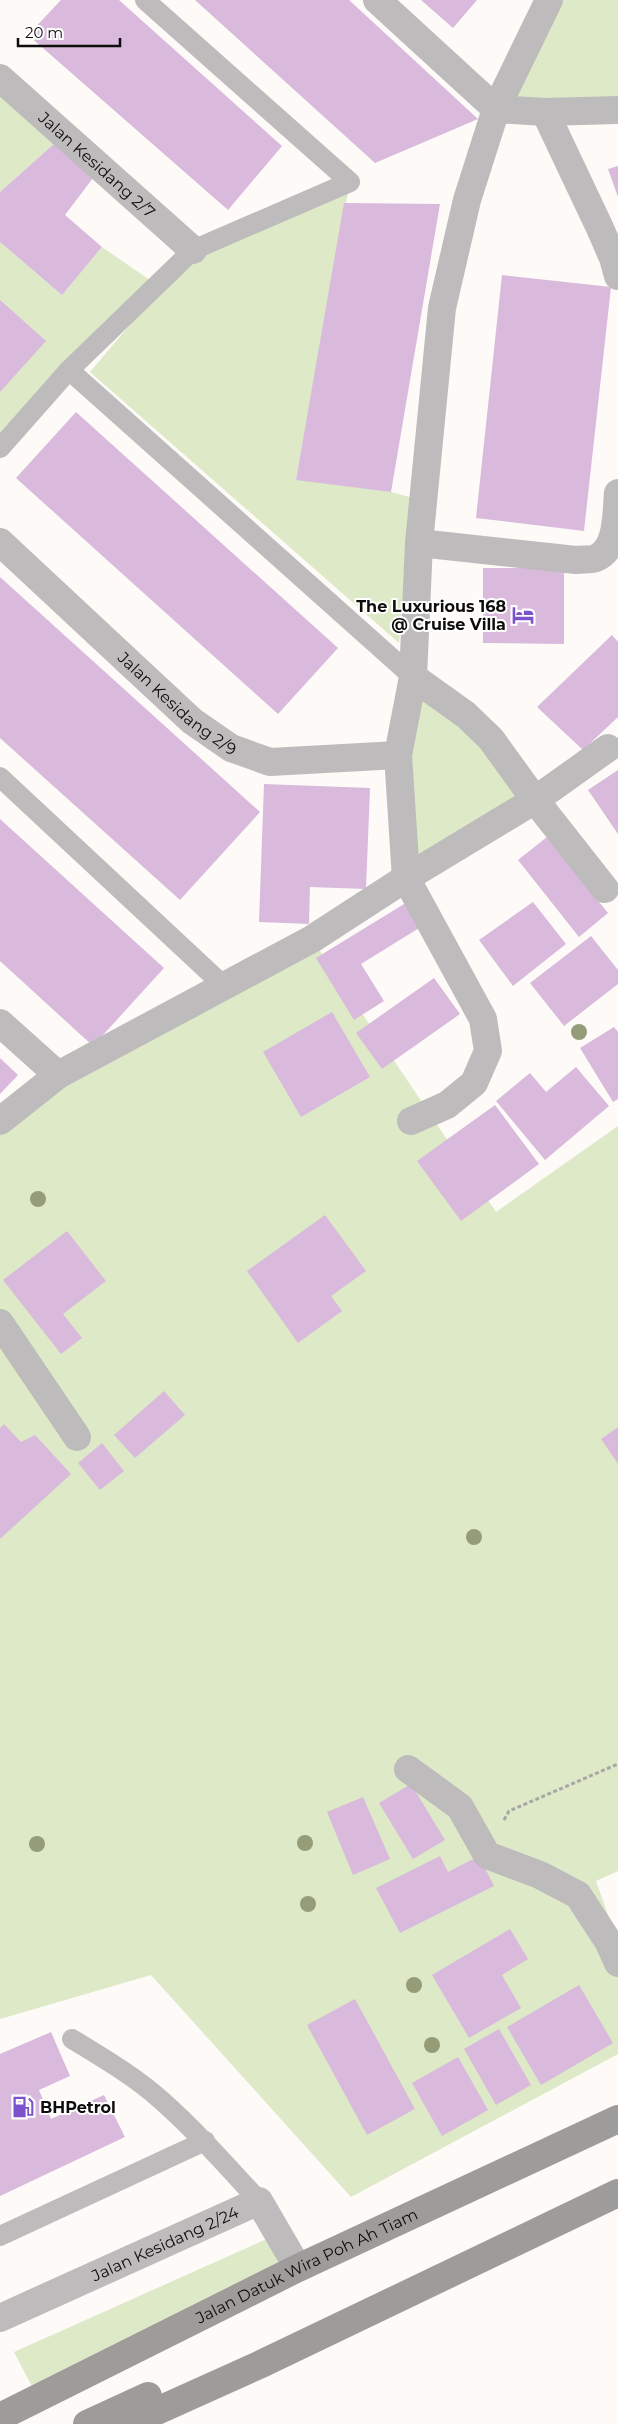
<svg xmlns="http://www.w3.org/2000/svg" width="618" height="2424" font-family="Montserrat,sans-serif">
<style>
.green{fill:#dde9c7}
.building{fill:#d9badc}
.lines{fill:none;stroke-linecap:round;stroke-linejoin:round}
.path{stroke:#a9a7a5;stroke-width:3;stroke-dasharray:4 2.5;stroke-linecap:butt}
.lane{stroke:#bdbbbb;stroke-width:20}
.street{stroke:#bdbbbb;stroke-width:28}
.secondary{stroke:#9e9c9b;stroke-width:28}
.tree{fill:#959c78}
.labels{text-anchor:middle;stroke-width:4;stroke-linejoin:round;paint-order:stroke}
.street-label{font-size:16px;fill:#0e0d0c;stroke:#fff}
.poi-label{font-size:16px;font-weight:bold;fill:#0e0d0c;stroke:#fff;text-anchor:end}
</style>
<rect width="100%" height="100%" fill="#fdfaf8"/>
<path class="green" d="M 549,0 L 618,0 L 618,109 L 496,109 Z
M 0,78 L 55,143 L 0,192 Z
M 350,182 L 296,479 L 391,492 L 413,498 L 399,643 L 90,372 L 193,250 Z
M 0,242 L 62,295 L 102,247 L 157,285 L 0,448 Z
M 413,677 L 535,800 L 408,877 Z
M 312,939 L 496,1212 L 618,1126 L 618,1871 L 596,1881 L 618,1943 L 618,2054 L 351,2197 L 151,1975 L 0,2019 L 0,1122 Z
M 278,2234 L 294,2261 L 38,2398 L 14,2352 Z"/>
<path class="building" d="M 61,0 L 119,0 L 282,146 L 228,210 L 28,35 Z
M 195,0 L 349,0 L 478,119 L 375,163 Z
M 421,0 L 477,0 L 453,28 Z
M 55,143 L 93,178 L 65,215 L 102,247 L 62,295 L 0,242 L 0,192 Z
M 618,166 L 618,197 L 608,169 Z
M 344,203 L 440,204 L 391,492 L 296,480 Z
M 502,275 L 611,287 L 584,531 L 476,518 Z
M 0,300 L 46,341 L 0,392 Z
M 76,412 L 338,648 L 278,714 L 16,478 Z
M 483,568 L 564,568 L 564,644 L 483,643 Z
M 0,577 L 260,812 L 180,900 L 0,738 Z
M 612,635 L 618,642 L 618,717 L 583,750 L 537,707 Z
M 618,770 L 618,834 L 588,790 Z
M 264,784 L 370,788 L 366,889 L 310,887 L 309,924 L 259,922 Z
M 0,819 L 164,968 L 93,1046 L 0,961 Z
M 547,837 L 608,913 L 579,937 L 518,860 Z
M 409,901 L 424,925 L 361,964 L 384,1001 L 354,1020 L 316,958 Z
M 533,902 L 566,944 L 513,986 L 479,940 Z
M 591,936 L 618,970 L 618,984 L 564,1026 L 530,983 Z
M 434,978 L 460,1014 L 382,1069 L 356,1033 Z
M 332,1012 L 370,1077 L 301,1117 L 263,1052 Z
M 614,1027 L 618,1032 L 618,1099 L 613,1102 L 580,1048 Z
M 0,1058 L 18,1075 L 0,1094 Z
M 576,1067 L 609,1106 L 545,1160 L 496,1101 L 530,1073 L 546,1092 Z
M 495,1105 L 539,1164 L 461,1221 L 417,1161 Z
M 325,1215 L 366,1271 L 331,1296 L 342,1311 L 298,1343 L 247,1271 Z
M 67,1231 L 106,1281 L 63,1314 L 82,1338 L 61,1354 L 3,1280 Z
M 164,1391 L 185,1415 L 135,1458 L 114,1435 Z
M 4,1424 L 21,1442 L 35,1435 L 71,1474 L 0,1539 L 0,1428 Z
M 618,1427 L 618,1464 L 601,1439 Z
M 102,1443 L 124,1471 L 100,1490 L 78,1463 Z
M 411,1784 L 445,1840 L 413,1859 L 379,1803 Z
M 363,1797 L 390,1859 L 353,1875 L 327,1812 Z
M 440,1856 L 448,1872 L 479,1856 L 494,1886 L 400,1933 L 376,1888 Z
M 510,1929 L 528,1959 L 502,1975 L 521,2008 L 469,2038 L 432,1975 Z
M 579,1985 L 613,2043 L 541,2085 L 507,2027 Z
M 355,1999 L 415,2109 L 367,2135 L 307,2025 Z
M 499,2029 L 531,2085 L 496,2105 L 464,2049 Z
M 51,2032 L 70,2076 L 39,2090 L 51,2119 L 104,2095 L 125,2137 L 0,2196 L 0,2054 Z
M 458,2057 L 488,2110 L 442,2136 L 412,2083 Z"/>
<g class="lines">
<path class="path" d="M 504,1820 L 509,1811 L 618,1764"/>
<path class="lane" d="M 69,370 L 413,677
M 0,448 L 69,370 L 193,250 L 350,182 L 145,0
M 0,777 L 224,986
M 72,2039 C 103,2058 134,2076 161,2100 C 196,2131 227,2166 259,2201
M 0,2236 L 205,2141"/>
<g class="street">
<path d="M 377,0 L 496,109 L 545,112 L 618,110"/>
<path id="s1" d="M 0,78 L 193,250"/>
<path d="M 545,112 L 599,226 L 613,258 L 618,276"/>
<path id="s2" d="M 0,542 L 192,721 L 231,748 L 270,762 L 398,755"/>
<path d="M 419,543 L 576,560 C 582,559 591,560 596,558 C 618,549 616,513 618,493"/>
<path d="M 413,677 L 466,715 L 491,739 L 535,800 L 605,889"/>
<path d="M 0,1023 L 58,1075"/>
<path d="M 0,1121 L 58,1075 L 312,939 L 406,878 L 535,800 L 608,748"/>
<path d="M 411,1121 L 447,1105 L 474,1083 L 488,1051 L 483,1019 L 406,878 L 398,755 L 413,677 L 419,543 L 442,308 L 467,200 L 496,109 L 549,0"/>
<path d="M 0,1323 L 77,1437"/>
<path d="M 408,1769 L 460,1807 L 487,1855 L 540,1875 L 578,1895 L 608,1941 L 618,1963"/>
<path id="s3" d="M 0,2318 L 259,2201 L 298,2268"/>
</g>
<g class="secondary">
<path id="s4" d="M 0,2417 L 298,2268 L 618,2119"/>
<path d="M 87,2424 L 148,2396"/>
<path d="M 128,2424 L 259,2365 L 618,2193"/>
</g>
</g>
<g class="tree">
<circle cx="579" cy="1032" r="8"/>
<circle cx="38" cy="1199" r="8"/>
<circle cx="474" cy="1537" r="8"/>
<circle cx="305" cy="1843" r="8"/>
<circle cx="37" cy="1844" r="8"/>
<circle cx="308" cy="1904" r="8"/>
<circle cx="414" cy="1985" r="8"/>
<circle cx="432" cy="2045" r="8"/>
</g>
<defs>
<g id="hotel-bare" transform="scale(1.725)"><path d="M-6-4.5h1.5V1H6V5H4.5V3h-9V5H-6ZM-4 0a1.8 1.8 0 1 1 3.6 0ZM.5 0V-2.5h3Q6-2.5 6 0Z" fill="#7b52cb" stroke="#fff" stroke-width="2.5" paint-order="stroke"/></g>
<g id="fuel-bare" transform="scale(1.725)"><path d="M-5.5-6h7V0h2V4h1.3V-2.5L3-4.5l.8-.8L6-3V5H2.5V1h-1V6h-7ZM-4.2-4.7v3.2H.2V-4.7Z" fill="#7b52cb" stroke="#fff" stroke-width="2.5" paint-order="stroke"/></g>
</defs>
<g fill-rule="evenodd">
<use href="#hotel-bare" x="523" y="615"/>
<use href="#fuel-bare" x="23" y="2107"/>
</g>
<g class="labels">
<g class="street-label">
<text dy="6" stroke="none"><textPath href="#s1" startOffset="130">Jalan Kesidang 2/7</textPath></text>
<text dy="6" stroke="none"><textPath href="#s2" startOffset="240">Jalan Kesidang 2/9</textPath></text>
<text dy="6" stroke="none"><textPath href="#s3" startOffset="181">Jalan Kesidang 2/24</textPath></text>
<text dy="6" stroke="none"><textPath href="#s4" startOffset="342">Jalan Datuk Wira Poh Ah Tiam</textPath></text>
</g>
<g class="poi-label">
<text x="506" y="612">The Luxurious 168<tspan x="506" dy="18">@ Cruise Villa</tspan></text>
<text x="40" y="2113" text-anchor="start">BHPetrol</text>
</g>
</g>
<path d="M18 38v8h102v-8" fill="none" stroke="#0e0d0c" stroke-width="2.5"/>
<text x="25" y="38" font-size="15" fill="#0e0d0c" stroke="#ffffff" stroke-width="4" paint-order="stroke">20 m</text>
</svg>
